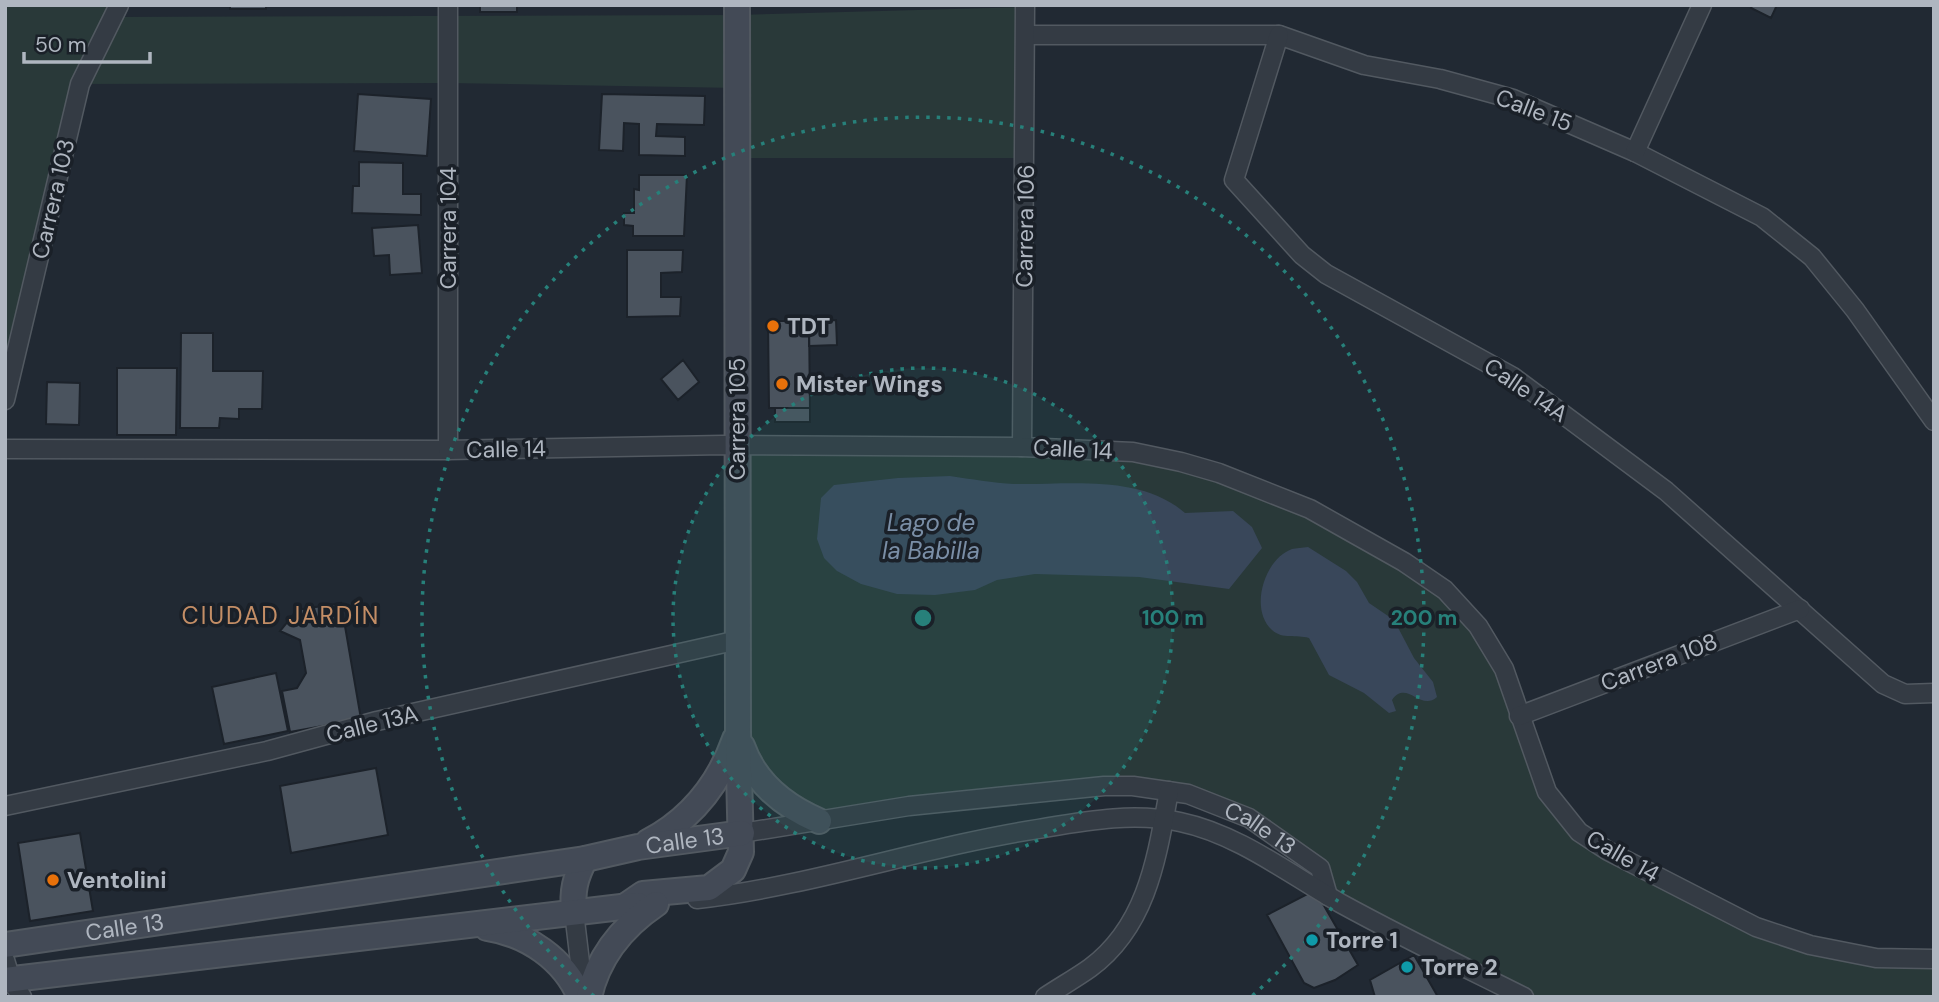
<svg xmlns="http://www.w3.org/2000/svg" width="1939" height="1002" font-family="'DM Sans',sans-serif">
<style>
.green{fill:#293939}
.water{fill:#39475a}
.building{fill:#4a535e;stroke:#1c222a;stroke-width:2}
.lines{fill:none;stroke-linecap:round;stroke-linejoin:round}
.street-casing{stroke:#525961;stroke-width:21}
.secondary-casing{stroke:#525961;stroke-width:28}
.street{stroke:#343b44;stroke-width:18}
.secondary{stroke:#434a56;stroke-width:24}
.ring{fill:none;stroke:#27807a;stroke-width:3.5;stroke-dasharray:3.5 7}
.food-dot{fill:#e8710a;stroke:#1a2028;stroke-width:2.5}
.culture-dot{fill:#0f9aa8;stroke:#1a2028;stroke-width:2.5}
.labels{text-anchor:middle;stroke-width:7;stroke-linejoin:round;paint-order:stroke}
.street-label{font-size:23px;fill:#afb6c0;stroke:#1a2028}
.poi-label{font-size:23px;font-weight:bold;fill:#afb6c0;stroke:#1a2028;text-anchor:start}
.water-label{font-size:24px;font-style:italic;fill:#7a8ea6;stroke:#1a2028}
.neighbourhood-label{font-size:24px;letter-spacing:2px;fill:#c48e66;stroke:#1a2028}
.centre{fill:#27807a;stroke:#1a2028;stroke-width:3.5}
.ring-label{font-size:21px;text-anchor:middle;font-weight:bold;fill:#27807a;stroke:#1a2028;stroke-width:7;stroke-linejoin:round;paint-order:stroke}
</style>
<rect width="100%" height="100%" fill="#212933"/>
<path class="green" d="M 5,5 L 119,5 L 115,17 L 737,15 L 1025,7 L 1026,158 L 737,158 L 737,88 L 448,83 L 80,84 L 5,400 Z
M 737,445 L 1081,448 L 1219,473 L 1404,562 L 1478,626 L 1547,792 L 1579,832 L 1810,945 L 1934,959 L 1934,997 L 1524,997 L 1342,904 L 1320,868 L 1249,818 L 1133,786 L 819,821 L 746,756 Z"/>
<path class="water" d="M 950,476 C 971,479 993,483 1014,484 C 1070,485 1140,474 1185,513 L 1233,511 L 1252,527 L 1262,548 L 1229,589 L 1139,577 L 1035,574 L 997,580 L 975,590 L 935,595 L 897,594 L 861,584 L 837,571 L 824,558 L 817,539 L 821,498 L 834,485 L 898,478 Z
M 1308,547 L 1346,571 L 1357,582 L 1369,603 L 1394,620 L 1414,658 L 1433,682 L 1437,697 C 1420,712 1407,679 1392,700 L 1396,711 L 1389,713 L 1364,693 L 1329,675 L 1309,638 C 1296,634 1283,640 1272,630 C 1249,610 1264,559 1292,549 C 1296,548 1303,548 1308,547 Z"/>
<path class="building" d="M 230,5 L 266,5 L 266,9 L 230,9 Z
M 480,5 L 517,5 L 517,12 L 480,12 Z
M 1752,5 L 1777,5 L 1771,18 L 1751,8 Z
M 358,94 L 431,99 L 427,156 L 354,151 Z
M 602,94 L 705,96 L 704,125 L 657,124 L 656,136 L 685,137 L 685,156 L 639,155 L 639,124 L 624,123 L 623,151 L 599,150 Z
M 359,162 L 403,163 L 403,194 L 421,194 L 421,215 L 352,213 L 353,186 L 359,186 Z
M 639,175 L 687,175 L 684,236 L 633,236 L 633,226 L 624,225 L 624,213 L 634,213 L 634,189 L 639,190 Z
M 418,225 L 422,273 L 390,275 L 389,255 L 374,256 L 372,228 Z
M 627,250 L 683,250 L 682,272 L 661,273 L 661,297 L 681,297 L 680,316 L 627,317 Z
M 836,320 L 837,345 L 809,346 L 809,321 Z
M 768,321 L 809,321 L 810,408 L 769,408 Z
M 181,333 L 213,333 L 213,371 L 263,371 L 262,409 L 239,409 L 239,419 L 220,418 L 219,428 L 180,428 Z
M 683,360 L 699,382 L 678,400 L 661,379 Z
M 117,368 L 177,368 L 176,435 L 117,435 Z
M 47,382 L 80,383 L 79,425 L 46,424 Z
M 775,408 L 810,408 L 810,422 L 775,422 Z
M 341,603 L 361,719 L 290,732 L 282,691 L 297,688 L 306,673 L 300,640 L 280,631 L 297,610 Z
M 276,673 L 288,731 L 224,744 L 212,687 Z
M 376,768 L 388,835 L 291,853 L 280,786 Z
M 80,833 L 93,911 L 30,921 L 18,843 Z
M 1315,890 L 1358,965 L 1335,980 L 1314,988 L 1304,983 L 1267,915 Z
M 1414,955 L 1438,997 L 1375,997 L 1370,980 Z"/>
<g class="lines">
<g class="street-casing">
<g id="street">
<path d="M 1026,35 L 1279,35 L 1364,65 L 1440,79 L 1513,99 L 1635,152 L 1762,217 L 1812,257 L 1855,310 L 1934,421"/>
<path d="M 1279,35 L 1234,180 L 1302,255 L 1326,274 L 1513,377 L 1666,491 L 1883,684 L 1905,694 L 1934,693"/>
<path d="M 1635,152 L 1702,5"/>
<path d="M 5,400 L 80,84 L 119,5"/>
<path d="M 1022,447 L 1025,5"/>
<path d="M 5,449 L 448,450 L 723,445 L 1022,447 L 1133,452 L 1181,462 L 1219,473 L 1310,509 L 1404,562 L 1445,590 L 1478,626 L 1504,669 L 1547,792 L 1579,832 L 1608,851 L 1756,927 L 1810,945 L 1876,958 L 1934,959"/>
<path d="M 448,450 L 448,5"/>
<path d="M 1519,716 L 1800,609"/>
<path d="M 5,806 L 267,751 L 377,721 L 738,640"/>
<path id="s1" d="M 742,833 L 909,806 L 1104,786 L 1133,786 L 1188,794 L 1249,818 L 1320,868 L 1328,896"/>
<path d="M 697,899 C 812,886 923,847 1038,829 C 1086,821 1132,812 1180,822 C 1238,834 1289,874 1340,903 C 1400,936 1462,966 1524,997"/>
<path d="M 574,912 L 584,996"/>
<path d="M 5,960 L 11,980 L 22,997"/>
<path d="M 1045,997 C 1060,987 1076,978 1090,968 C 1148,925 1157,856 1169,791"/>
</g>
</g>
<g class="secondary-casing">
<g id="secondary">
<path d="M 742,746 C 755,783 784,806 819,821"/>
<path d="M 648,842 C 690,820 719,784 735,739"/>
<path d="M 624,907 L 643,894 L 709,888 L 733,870 L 741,852 L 738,732 L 737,5"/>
<path d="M 574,912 C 572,891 575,878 585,859"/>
<path d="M 487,928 C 527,934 564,959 580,997"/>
<path id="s2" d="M 5,945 L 585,859 L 638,847 L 742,833"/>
<path d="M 5,980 L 638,905"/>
<path d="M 589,997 C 598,956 622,927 656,904"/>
</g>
</g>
<use href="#street" class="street"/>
<use href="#secondary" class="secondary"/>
</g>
<circle cx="923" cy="618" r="250" fill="#27807a" fill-opacity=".12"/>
<g class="ring">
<circle cx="923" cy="618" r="250"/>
<path d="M594 996A501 501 0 1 1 1252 996"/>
</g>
<g class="food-dot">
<circle cx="773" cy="326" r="7"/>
<circle cx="782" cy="384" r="7"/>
<circle cx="53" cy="880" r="7"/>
</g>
<g class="culture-dot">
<circle cx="1312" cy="940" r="7"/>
<circle cx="1407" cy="967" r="7"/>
</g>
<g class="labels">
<g class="street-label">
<text transform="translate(1534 110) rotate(21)" y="8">Calle 15</text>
<text transform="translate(53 199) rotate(-77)" y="8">Carrera 103</text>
<text transform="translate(1025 226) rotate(-89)" y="8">Carrera 106</text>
<text transform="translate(448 228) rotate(-90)" y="8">Carrera 104</text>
<text transform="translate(1526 390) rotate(34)" y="8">Calle 14A</text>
<text transform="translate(737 419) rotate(-90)" y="8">Carrera 105</text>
<text transform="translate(506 449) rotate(-1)" y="8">Calle 14</text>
<text transform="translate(1073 449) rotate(3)" y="8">Calle 14</text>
<text transform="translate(1659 662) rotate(-21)" y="8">Carrera 108</text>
<text transform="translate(372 724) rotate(-14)" y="8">Calle 13A</text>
<text dy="8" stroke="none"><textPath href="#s1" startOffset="530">Calle 13</textPath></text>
<text dy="8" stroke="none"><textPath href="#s2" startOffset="688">Calle 13</textPath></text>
<text transform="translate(1623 856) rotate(30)" y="8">Calle 14</text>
<text dy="8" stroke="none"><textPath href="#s2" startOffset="121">Calle 13</textPath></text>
</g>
<g class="poi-label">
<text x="787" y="334">TDT</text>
<text x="796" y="392">Mister Wings</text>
<text x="67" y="888">Ventolini</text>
<text x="1326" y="948">Torre 1</text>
<text x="1421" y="975">Torre 2</text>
</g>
<g class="water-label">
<text x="931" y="531">Lago de<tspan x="931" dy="28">la Babilla</tspan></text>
</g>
<g class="neighbourhood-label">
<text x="281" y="624">CIUDAD JARDÍN</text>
</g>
</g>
<circle cx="923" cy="618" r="10" class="centre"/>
<g class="ring-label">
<text x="1173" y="625">100 m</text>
<text x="1424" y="625">200 m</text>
</g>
<rect width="1939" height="1002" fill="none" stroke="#afb6c0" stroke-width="14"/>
<path d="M24 52v10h126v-10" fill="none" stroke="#afb6c0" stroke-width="3.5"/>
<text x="35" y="52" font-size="21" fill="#afb6c0" stroke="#1a2028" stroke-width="5" paint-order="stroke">50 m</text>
</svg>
